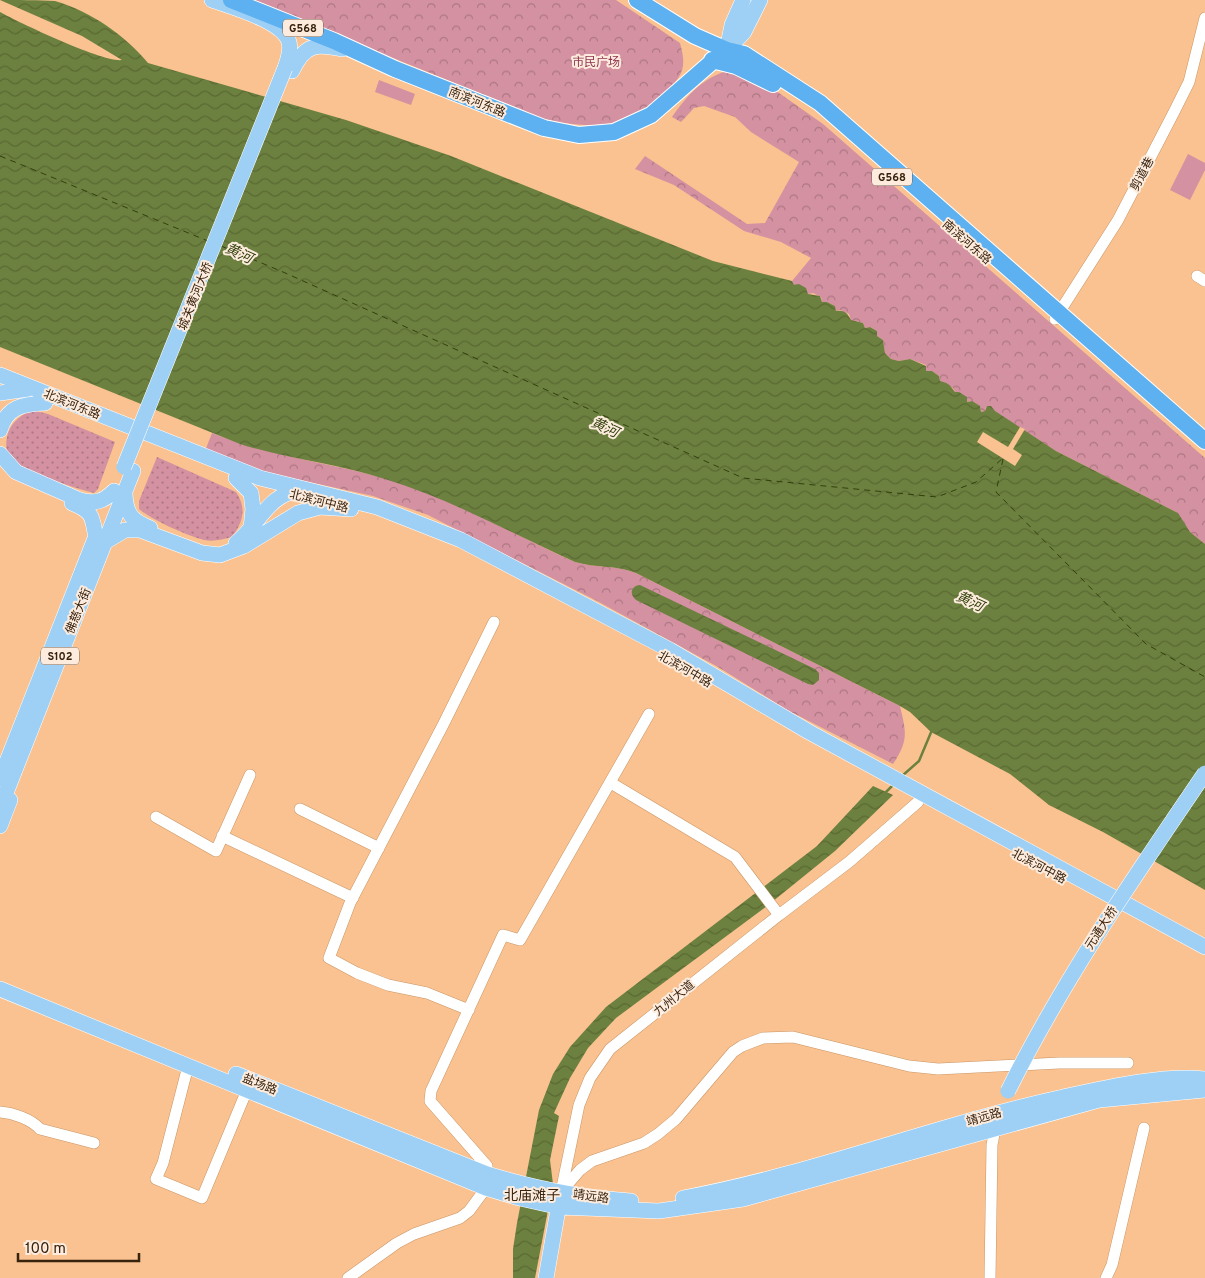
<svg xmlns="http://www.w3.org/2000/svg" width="1205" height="1278" font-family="Overpass,'Noto Sans SC',sans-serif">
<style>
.grass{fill:url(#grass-dots)}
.park{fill:url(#park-crowns)}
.pitch{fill:#d491a1}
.water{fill:url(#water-waves)}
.pier{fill:#f9c290}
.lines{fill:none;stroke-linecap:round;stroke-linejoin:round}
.stream{stroke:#6c813f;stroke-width:2.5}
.ferry{stroke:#32400d;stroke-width:1;stroke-dasharray:6 5;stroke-linecap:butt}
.minor-casing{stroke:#cb9665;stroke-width:12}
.major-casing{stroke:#fff;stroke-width:16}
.highway-casing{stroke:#fff;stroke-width:18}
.minor{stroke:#fff;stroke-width:11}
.major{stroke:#9ed0f6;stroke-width:15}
.highway{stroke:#5eb1f0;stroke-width:16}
.major-bridge-casing{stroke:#fff;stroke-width:16;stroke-linecap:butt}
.major-bridge{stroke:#9ed0f6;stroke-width:15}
.labels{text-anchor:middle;stroke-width:4;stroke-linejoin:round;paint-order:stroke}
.shield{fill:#fdecdd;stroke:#735f4d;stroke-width:1}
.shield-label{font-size:11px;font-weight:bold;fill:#38230f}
.park-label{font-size:12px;fill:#8d3350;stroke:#fdecdd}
.street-label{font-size:12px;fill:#38230f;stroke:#fdecdd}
.water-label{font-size:14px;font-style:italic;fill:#32400d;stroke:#fdecdd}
.neighbourhood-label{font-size:14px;fill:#38230f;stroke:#fdecdd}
</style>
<defs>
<pattern id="grass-dots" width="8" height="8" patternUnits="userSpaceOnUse" patternTransform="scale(1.25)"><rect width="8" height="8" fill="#d491a1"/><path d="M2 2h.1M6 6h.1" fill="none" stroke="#ad7682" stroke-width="1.8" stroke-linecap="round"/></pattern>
<pattern id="park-crowns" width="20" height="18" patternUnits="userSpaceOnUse" patternTransform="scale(1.25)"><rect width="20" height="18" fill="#d491a1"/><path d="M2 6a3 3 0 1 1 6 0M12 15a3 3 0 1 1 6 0" fill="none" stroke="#ad7682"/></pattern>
<pattern id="water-waves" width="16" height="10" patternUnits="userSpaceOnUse" patternTransform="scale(1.25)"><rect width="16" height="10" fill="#6c813f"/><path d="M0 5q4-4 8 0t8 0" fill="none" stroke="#5a6933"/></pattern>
</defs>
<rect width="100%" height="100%" fill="#f9c290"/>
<path class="grass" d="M 32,410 L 48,414 L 115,442 L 98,489 L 94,493 C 77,489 18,470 9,456 C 5,449 6,440 8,433 C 12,422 22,414 32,410 Z
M 157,457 L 236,492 C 247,508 243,522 232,537 C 223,539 214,542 204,540 C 188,536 152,520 139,509 L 139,501 Z"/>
<path class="park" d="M 250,0 L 616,0 L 680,43 C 687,68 683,75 665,93 C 628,130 589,130 541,118 Z
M 730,70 L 772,88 L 823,124 L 1205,458 L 1205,544 L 1190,532 L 1176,512 L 1056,451 L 986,407 L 985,411 L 981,412 L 980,407 L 971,401 L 967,402 L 967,398 L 955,392 L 953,388 L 940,381 L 939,376 L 932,371 L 926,371 L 926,365 L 910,359 L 899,361 L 891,359 L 885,353 L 883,340 L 877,336 L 877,331 L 870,327 L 865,328 L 863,323 L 851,320 L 849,314 L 840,310 L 836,311 L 835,306 L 827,302 L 822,302 L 821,297 L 813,293 L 808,294 C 803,286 802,287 794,285 L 792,281 L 811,258 L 781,242 L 744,231 L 674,185 L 635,169 L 645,156 L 747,224 L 765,223 L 799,162 L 751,132 L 735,117 L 704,106 L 694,108 L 681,122 L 672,117 C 688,94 704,77 730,70 Z
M 212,433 C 269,456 325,462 384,478 C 450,497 512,534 575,562 C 595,568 616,565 636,573 L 900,706 C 906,732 909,740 893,764 L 789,711 L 718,667 L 597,601 L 428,515 L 373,496 L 268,473 L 205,451 Z"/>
<path class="pitch" d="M 379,80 L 415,94 L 411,105 L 375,92 Z
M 1188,154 L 1205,163 L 1205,170 L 1190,200 L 1170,190 Z"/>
<path class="water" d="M 0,0 C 15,0 41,0 55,1 C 90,11 125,35 148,63 L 346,120 L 451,156 L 713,261 L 792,281 L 794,285 L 799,284 L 806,288 L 808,294 L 820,296 L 822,302 L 827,302 L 835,306 L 836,311 C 845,310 847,313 851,320 L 863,323 L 865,328 L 870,327 L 877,331 L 877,336 L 883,340 L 885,353 L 891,359 L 899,361 L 910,359 L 926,366 L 926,371 L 932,371 L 939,376 L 940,381 C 950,384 949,384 955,392 L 959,392 L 967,397 L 967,402 L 972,401 L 980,406 L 981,412 L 985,411 L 987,406 L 991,406 L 995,411 L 1056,451 L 1178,513 L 1190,532 L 1205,544 L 1205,890 L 1103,832 L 1049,805 L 1010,774 L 931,732 L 910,712 L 900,706 L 636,573 C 616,565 595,568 575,562 C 512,534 451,499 385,479 C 338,464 288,459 240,444 L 0,347 L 0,12 C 20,23 104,63 122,60 L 82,36 Z
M 640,585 L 815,669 L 819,673 L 819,680 L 813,685 L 808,684 L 636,600 C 629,594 631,586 640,585 Z
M 873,786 L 893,795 L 835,851 L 767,906 L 616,1018 L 588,1048 L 570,1078 L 554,1113 L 559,1116 L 550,1160 L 553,1184 L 535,1278 L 513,1278 L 513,1249 L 517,1223 L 539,1110 L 553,1074 L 570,1047 L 606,1007 L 817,846 Z"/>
<path class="pier" d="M 1020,427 L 1025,429 L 1013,449 L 1022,455 L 1015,466 L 977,442 L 983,432 L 1008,447 Z"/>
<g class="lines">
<path class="stream" d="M 902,776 L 919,761 L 932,730
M 884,794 L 895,783"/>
<path class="ferry" d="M 0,156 L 208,241
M 221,246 L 283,272 L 743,478 L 937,497 L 976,482 L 1003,458
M 1003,459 L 996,492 L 1146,644 L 1205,677"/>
<g class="minor-casing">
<path id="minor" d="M 1197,276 L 1205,281
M 1055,319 L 1118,220 L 1174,112 L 1189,82 L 1205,18
M 611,783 L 735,857 L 779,915
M 300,809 L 379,848
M 156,817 L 216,851 L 250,775
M 222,836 L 353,898
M 469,1010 L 427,993 L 388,985 L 357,973 L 329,958 L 350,903 L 443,725 L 494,622
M 188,1066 L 163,1163 L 156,1179 L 202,1198 L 247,1090
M 0,1112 C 13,1113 31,1119 40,1129 L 94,1143
M 487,1174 L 487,1166 L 430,1101 L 431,1091 L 503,935 L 520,940 L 649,714
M 561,1192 L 580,1170 L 592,1161 L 644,1143 L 658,1134 L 676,1119 L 733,1052 L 742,1046 L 763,1038 L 793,1037 L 909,1066 L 938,1069 L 1059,1063 L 1128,1063
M 561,1192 L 579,1105 L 590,1078 L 610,1049 L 779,915 L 849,862 L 918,802 L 922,794
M 348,1278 L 397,1243 L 414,1234 L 460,1218 L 469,1211 L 486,1188
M 990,1278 L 992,1145 L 995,1129
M 1106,1278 L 1112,1265 L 1144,1128"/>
</g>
<g class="major-casing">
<path id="major" d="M 212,0 C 231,7 283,21 289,42 C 291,50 288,60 285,68
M 727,50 L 744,32 L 760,0
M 727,50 L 732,25 L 743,0
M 292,71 C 304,45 315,43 342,49
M 0,375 L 260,478 L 377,507 L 461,540 L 670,650 L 809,732 L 1205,947
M 0,393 L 28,389
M 0,430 C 7,407 22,404 45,403
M 0,454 L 16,472 L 80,500 C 95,504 103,502 114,491
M 236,478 L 251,493 L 253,509 L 251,528
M 125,494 C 126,514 132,521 150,528
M 72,503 C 94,512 92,517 96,538
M 105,542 L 125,530 L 140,530 L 202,553 L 220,555 L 244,546 L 298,513 L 320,507 L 351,509
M 236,543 C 259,525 268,493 301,490
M 0,779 L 96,536
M 0,808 L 133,471
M 0,826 L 10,800
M 0,989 L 486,1188 L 519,1198 L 559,1207 L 659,1211 L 743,1199 L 1099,1100 L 1205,1090
M 236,1074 L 487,1174 C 533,1188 582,1198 631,1201
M 683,1198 C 812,1174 935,1125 1063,1097 C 1104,1088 1164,1074 1205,1079
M 546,1278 L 560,1198"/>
</g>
<g class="highway-casing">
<path id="highway" d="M 231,0 L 334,41 L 395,69 L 544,128 L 579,135 L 614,132 L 651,115 L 721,54
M 637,0 L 695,36 L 727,50 L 744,54 L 820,103 L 1205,441
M 712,60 L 736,66 L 773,84"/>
</g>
<use href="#minor" class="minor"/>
<use href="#major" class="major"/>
<use href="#highway" class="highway"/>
<g class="major-bridge-casing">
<path id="major-bridge" d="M 124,467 L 285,68
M 1008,1091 C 1064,978 1135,876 1205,773"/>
</g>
<use href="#major-bridge" class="major-bridge"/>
</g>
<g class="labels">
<g class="shield">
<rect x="283" y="19.5" width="40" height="17" rx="4"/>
<rect x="872" y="168.5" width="40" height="17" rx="4"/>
<rect x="41" y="647.5" width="38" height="17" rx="4"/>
</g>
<g class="shield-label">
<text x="303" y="32">G568</text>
<text x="892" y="181">G568</text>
<text x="60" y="660">S102</text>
</g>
<g class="park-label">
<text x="596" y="66">市民广场</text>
</g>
<g class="street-label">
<text transform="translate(477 102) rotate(22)" y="4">南滨河东路</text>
<text transform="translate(1142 174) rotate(-62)" y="4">剪道巷</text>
<text transform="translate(967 242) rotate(41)" y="4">南滨河东路</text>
<text transform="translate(195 296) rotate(-68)" y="4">城关黄河大桥</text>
<text transform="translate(72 404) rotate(22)" y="4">北滨河东路</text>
<text transform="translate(319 501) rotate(14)" y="4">北滨河中路</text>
<text transform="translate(78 611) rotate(-68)" y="4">佛慈大街</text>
<text transform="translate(685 669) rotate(30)" y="4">北滨河中路</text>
<text transform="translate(1039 866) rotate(28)" y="4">北滨河中路</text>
<text transform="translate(1101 928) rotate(-57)" y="4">元通大桥</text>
<text transform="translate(674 998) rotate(-39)" y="4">九州大道</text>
<text transform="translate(260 1084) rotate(22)" y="4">盐场路</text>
<text transform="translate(984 1117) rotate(-16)" y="4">靖远路</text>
<text transform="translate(591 1196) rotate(8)" y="4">靖远路</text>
</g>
<g class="water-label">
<text transform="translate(239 253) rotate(25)" y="5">黄河</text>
<text transform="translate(605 427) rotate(25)" y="5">黄河</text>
<text transform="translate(970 601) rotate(25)" y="5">黄河</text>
</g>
<g class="neighbourhood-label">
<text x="532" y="1200">北庙滩子</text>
</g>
</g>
<path d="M18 1253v8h121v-8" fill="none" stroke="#38230f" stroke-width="2.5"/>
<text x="25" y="1253" font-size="15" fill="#38230f" stroke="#fdecdd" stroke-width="4" paint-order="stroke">100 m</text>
</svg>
